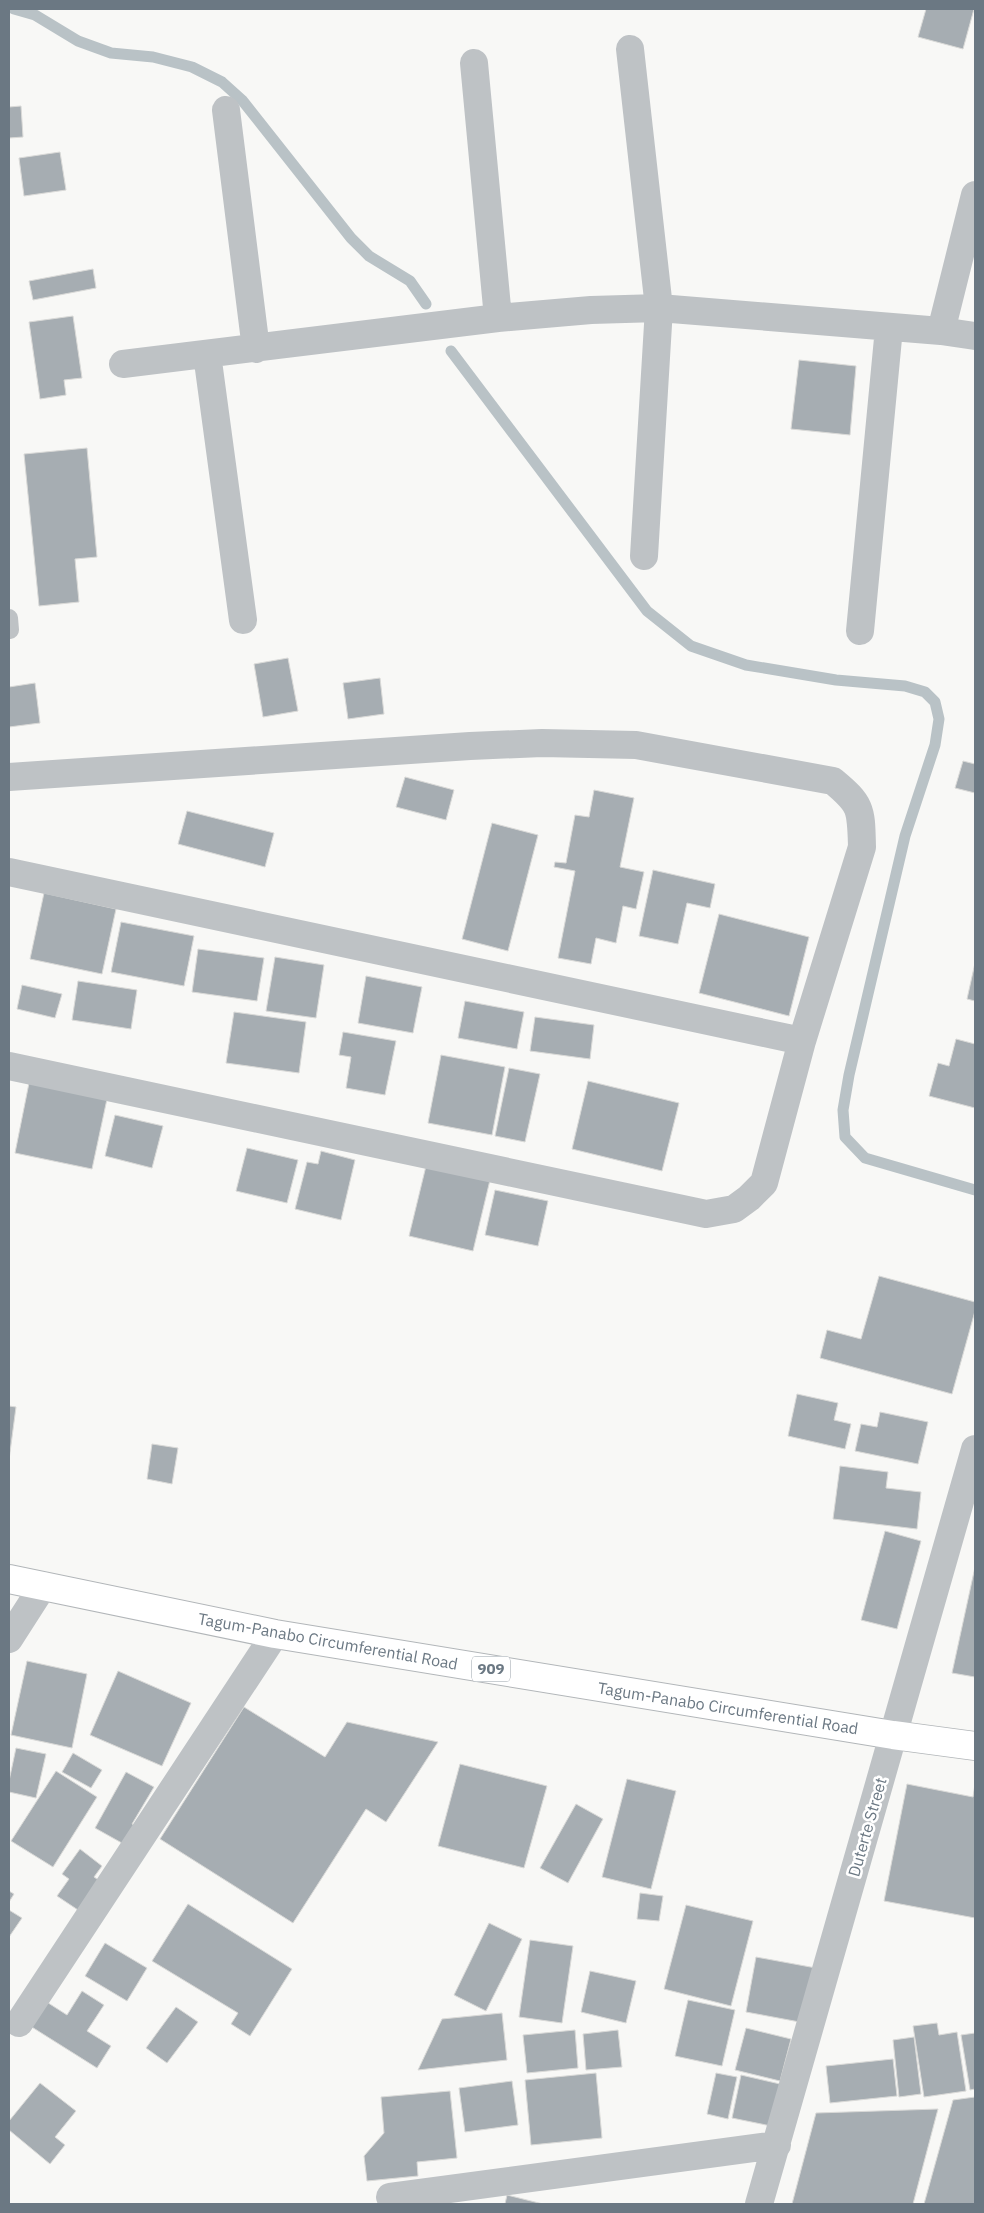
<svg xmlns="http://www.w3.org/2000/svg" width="984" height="2213" font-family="'IBM Plex Sans',sans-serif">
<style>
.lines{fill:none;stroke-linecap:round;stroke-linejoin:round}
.stream{stroke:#b9c2c6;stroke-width:11}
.building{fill:#a6adb2;stroke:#dadad8}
.primary-casing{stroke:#b2b6b9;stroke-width:30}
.lane{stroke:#bec2c5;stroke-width:18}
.street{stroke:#bec2c5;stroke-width:28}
.primary{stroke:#fff;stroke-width:28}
.labels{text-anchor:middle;stroke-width:5;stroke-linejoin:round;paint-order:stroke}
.shield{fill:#fff;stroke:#97a0a8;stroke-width:1}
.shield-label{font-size:15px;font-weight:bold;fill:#6b7883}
.street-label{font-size:16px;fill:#6b7883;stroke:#fff}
</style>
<rect width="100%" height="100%" fill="#f8f8f6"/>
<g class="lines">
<path class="stream" d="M 14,9 L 35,15 L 78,41 L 111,53 L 153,57 L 192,67 L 222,82 L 242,100 L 351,238 L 369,256 L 410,281 L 426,304
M 451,351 L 647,611 L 691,646 L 746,665 L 836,680 L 905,686 L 925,692 L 935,702 L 939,719 L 935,745 L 905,836 L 849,1075 L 843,1110 L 845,1137 L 865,1158 L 975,1190"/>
</g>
<path class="building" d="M 926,9 L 974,9 L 963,49 L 918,37 Z
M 21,106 L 23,137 L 9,138 L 9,107 Z
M 60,152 L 66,190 L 24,196 L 19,158 Z
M 93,269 L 96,288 L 33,300 L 29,281 Z
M 73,316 L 82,378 L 64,380 L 66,395 L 40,399 L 29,322 Z
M 799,360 L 856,366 L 850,435 L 791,429 Z
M 87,448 L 97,557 L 75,559 L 79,602 L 39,606 L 24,454 Z
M 288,658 L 298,711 L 263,717 L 254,664 Z
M 380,678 L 384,714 L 348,719 L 343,683 Z
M 35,683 L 40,723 L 9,727 L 9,687 Z
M 963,761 L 975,764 L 975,793 L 955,788 Z
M 405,777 L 454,790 L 446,820 L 396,807 Z
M 594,790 L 634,798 L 620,867 L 644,872 L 636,909 L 623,906 L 616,943 L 596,938 L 591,964 L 558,958 L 575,871 L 554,867 L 555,862 L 566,863 L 575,815 L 589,817 Z
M 187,811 L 274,833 L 265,867 L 178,844 Z
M 492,823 L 538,835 L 508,951 L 462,939 Z
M 653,870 L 715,884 L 710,908 L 687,903 L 678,944 L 639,936 Z
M 44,893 L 116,909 L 102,974 L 30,959 Z
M 719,914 L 809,937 L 789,1016 L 699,993 Z
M 121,922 L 194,936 L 184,986 L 111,972 Z
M 198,949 L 264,958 L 257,1001 L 192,992 Z
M 275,957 L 324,965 L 316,1018 L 266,1011 Z
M 975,963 L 975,1001 L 967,999 Z
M 366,976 L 422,987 L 413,1033 L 358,1023 Z
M 78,981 L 137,990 L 131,1029 L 72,1020 Z
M 22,985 L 62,994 L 55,1018 L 17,1009 Z
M 465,1001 L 524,1012 L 517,1049 L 458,1038 Z
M 234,1012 L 306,1022 L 299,1073 L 226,1063 Z
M 535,1017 L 594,1025 L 590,1059 L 530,1051 Z
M 343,1032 L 396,1041 L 385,1095 L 346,1088 L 351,1057 L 339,1055 Z
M 956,1039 L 975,1044 L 975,1108 L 929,1096 L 938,1063 L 949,1066 Z
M 441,1055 L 505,1067 L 492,1135 L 428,1123 Z
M 509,1068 L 540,1074 L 525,1142 L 495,1136 Z
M 588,1081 L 679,1103 L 662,1171 L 572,1149 Z
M 29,1083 L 107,1099 L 92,1169 L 15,1153 Z
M 115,1115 L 163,1126 L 152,1168 L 105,1156 Z
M 247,1148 L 298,1160 L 287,1203 L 236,1191 Z
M 321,1151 L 355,1160 L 341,1220 L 295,1209 L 307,1162 L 318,1164 Z
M 426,1166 L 490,1180 L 473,1251 L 409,1236 Z
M 495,1190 L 548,1201 L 538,1246 L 485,1235 Z
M 879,1276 L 975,1302 L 975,1311 L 952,1394 L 820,1358 L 827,1330 L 861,1339 Z
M 797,1394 L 838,1403 L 834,1420 L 851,1424 L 845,1449 L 788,1436 Z
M 9,1406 L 16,1407 L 9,1460 Z
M 880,1412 L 928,1422 L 918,1464 L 855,1451 L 861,1424 L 877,1427 Z
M 152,1444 L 178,1448 L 172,1484 L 147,1479 Z
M 840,1466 L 888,1472 L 886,1488 L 921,1492 L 917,1529 L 833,1519 Z
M 885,1531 L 921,1541 L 897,1629 L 861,1620 Z
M 975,1567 L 975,1677 L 952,1673 Z
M 27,1661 L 87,1674 L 72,1748 L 11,1735 Z
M 118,1671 L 191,1703 L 162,1766 L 90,1735 Z
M 244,1707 L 325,1757 L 347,1722 L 438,1742 L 386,1822 L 366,1809 L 293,1923 L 160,1839 Z
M 16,1748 L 46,1754 L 36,1798 L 9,1792 L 9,1781 Z
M 73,1753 L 102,1770 L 91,1788 L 62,1772 Z
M 460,1764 L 547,1786 L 524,1868 L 438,1846 Z
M 56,1771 L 97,1797 L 53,1867 L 11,1841 Z
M 126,1772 L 154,1787 L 132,1824 L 140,1829 L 129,1847 L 95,1828 Z
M 627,1779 L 676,1791 L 651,1889 L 602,1877 Z
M 907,1784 L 973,1797 L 975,1784 L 975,1918 L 884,1901 Z
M 576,1804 L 603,1819 L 568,1883 L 540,1868 Z
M 80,1849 L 102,1866 L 94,1877 L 100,1881 L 78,1910 L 57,1896 L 69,1879 L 62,1874 Z
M 9,1891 L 14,1894 L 9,1902 Z
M 640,1893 L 663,1896 L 659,1921 L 637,1919 Z
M 188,1904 L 292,1969 L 250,2036 L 231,2024 L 238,2013 L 152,1961 Z
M 686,1905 L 753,1921 L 731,2006 L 664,1989 Z
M 9,1910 L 22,1918 L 9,1937 Z
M 489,1923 L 522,1939 L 486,2011 L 454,1995 Z
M 530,1940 L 573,1946 L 562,2023 L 519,2017 Z
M 105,1943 L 147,1968 L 127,2001 L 85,1976 Z
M 756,1957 L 816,1968 L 805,2023 L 746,2012 Z
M 590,1971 L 636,1981 L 626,2023 L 581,2012 Z
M 82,1991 L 104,2005 L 87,2031 L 111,2046 L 97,2068 L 27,2024 L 42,1999 L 67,2015 Z
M 688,2000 L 735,2010 L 722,2066 L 675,2056 Z
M 176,2007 L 198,2022 L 167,2063 L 146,2048 Z
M 502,2013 L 507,2060 L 418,2070 L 442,2019 Z
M 937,2023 L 939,2035 L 957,2032 L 966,2091 L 924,2097 L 913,2026 Z
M 746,2028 L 791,2039 L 780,2081 L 735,2070 Z
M 575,2030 L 578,2068 L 527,2073 L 523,2035 Z
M 618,2030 L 622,2067 L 586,2070 L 583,2034 Z
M 975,2033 L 975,2089 L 970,2090 L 961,2035 Z
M 914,2037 L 921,2094 L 899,2097 L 893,2040 Z
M 893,2059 L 897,2096 L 830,2103 L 826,2066 Z
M 596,2073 L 602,2138 L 531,2145 L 525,2080 Z
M 716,2073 L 737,2077 L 728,2119 L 707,2114 Z
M 741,2075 L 780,2084 L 771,2126 L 732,2118 Z
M 512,2081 L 518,2125 L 465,2132 L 459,2088 Z
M 40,2083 L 76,2111 L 55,2137 L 65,2145 L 50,2164 L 9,2130 L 9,2121 Z
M 450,2091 L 457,2158 L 417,2162 L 418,2176 L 367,2181 L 364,2156 L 384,2133 L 381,2097 Z
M 975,2097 L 975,2204 L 924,2204 L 953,2100 Z
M 938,2109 L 913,2204 L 792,2204 L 816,2113 Z
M 507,2195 L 543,2204 L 505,2204 Z"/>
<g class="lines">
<g class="primary-casing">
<path id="primary" d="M 9,1579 L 275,1634 L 893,1735 L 975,1746"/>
</g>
<path class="lane" d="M 9,618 L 10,630"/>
<path class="street" d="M 630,49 L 659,308 L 644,556
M 474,63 L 498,318
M 226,110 L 256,349
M 941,331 L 975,195
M 207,354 L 243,620
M 123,364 L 498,318 L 591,310 L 659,308 L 941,331 L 975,336
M 860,631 L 889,328
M 9,777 L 470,746 L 542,743 L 636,745 L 833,781 C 862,805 861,809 862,847 L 802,1041 L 764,1183 L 749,1198 L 734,1209 L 706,1214 L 9,1066
M 9,872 L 802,1041
M 9,1639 L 43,1586
M 19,2023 L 275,1634
M 390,2197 L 777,2145
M 759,2204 L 975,1449"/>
<use href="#primary" class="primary"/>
</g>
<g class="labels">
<rect class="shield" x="472" y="1656.5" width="38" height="25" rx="4"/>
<g class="shield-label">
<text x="491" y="1674">909</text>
</g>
<g class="street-label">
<text transform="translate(328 1641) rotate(10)" y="6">Tagum-Panabo Circumferential Road</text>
<text transform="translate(728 1708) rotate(9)" y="6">Tagum-Panabo Circumferential Road</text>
<text transform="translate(867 1827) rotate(-74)" y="6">Duterte Street</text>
</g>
</g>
<rect width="984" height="2213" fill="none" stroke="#6b7883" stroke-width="20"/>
</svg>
